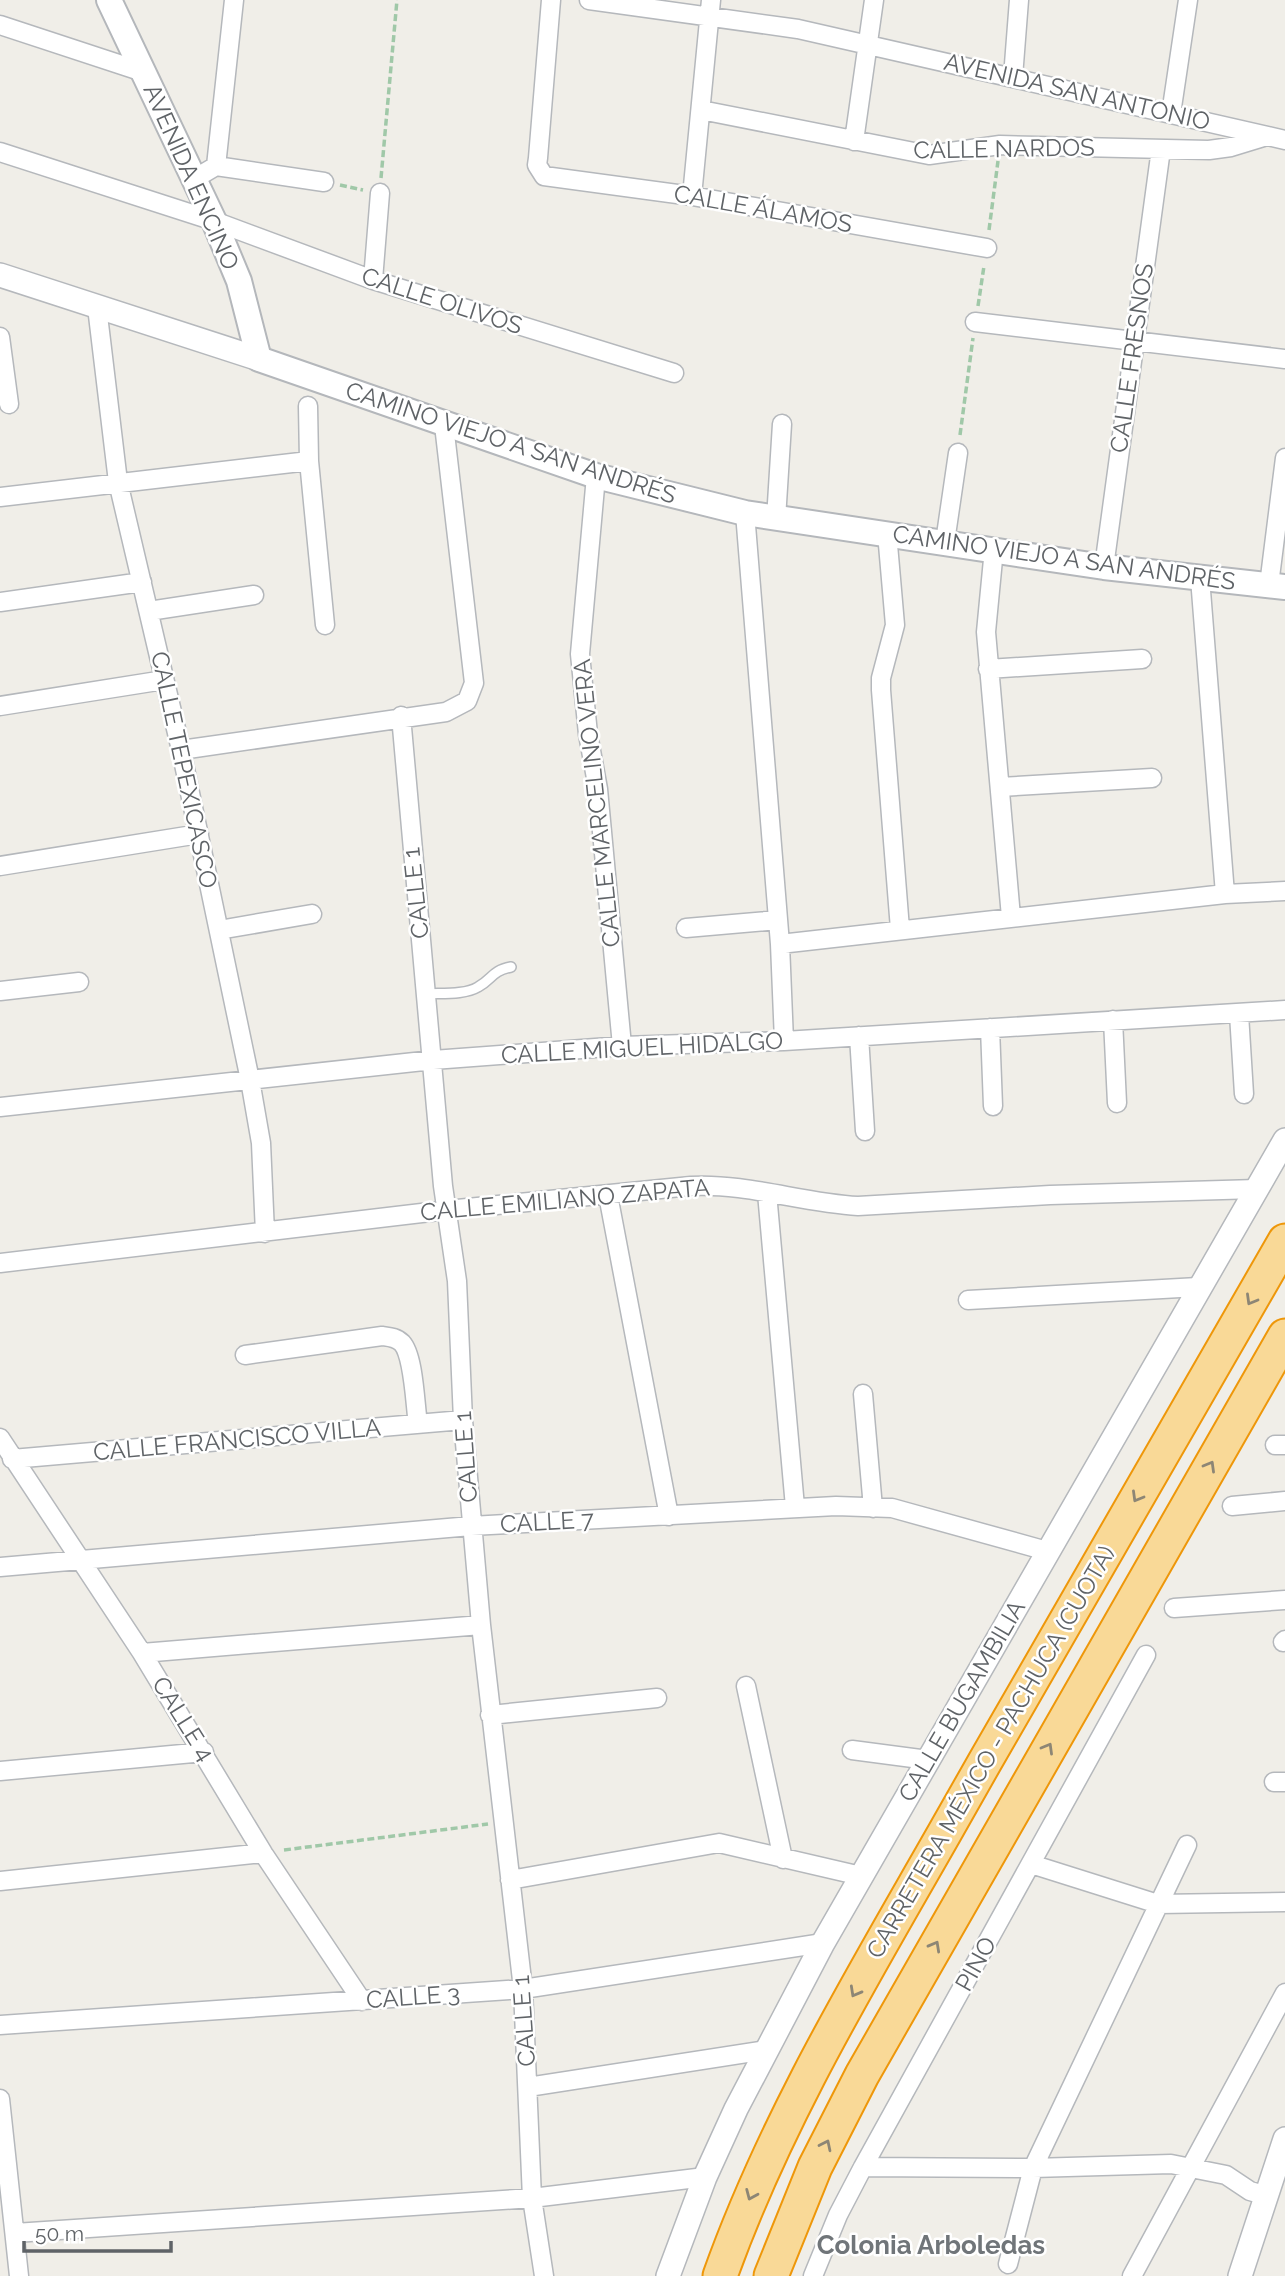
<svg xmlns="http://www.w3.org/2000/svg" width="1285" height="2276" font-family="Raleway,sans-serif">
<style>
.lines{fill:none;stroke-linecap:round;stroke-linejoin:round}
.service-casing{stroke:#b5b8bc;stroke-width:12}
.minor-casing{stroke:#b5b8bc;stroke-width:21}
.tertiary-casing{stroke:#b5b8bc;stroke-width:26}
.secondary-casing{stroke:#b4b7bb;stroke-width:28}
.motorway-casing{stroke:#ee970a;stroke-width:37}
.path{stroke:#a0c8a8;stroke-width:3.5;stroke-dasharray:7 3.5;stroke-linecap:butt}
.service{stroke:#fff;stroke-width:9}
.minor{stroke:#fff;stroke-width:18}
.tertiary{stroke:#fff;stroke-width:23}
.secondary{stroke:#fff;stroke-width:24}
.motorway{stroke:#f9d997;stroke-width:33}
.oneway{stroke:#8d8675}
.labels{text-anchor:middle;stroke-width:5;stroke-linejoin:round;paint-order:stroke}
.street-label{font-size:24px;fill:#5f6367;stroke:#fff}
.neighbourhood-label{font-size:26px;font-weight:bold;fill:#707579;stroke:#fff}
</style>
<rect width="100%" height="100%" fill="#f0eee8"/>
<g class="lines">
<g class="service-casing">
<path id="service" d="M 426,994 C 441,993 465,995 478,987 C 493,979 491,971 511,967"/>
</g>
<g class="minor-casing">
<path id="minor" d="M 551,0 L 538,158 L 537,165 L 544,176 L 692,196 L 987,248
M 589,0 L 798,29 L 1285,140
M 0,25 L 143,72
M 1013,77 L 1019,0
M 701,110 L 929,155 L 1000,145 L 1209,150 L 1231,147 L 1267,136
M 1171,114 L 1188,0
M 854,141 L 874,0
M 0,152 L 214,221 L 373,280 L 674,373
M 216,166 L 324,182
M 194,179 L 216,166 L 234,0
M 692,196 L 711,0
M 373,280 L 380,193
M 97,307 L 118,482 L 181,750 L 250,1080 L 261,1143 L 265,1233
M 975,322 L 1285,359
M 0,337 L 9,404
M 308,406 L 309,461 L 325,625
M 596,476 L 580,654 L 588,734 L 598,789 L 622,1046
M 0,497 L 309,461
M 745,513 L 780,944 L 784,1041
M 776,519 L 782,424
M 887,533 L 895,625 L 881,678 L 881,690 L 900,929
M 945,542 L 958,453
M 994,549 L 986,632 L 1011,917
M 1104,567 L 1161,149
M 1200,578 L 1225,894
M 1269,585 L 1285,458
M 0,602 L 142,582
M 149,611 L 254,595
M 988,669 L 1142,659
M 0,706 L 164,680
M 401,716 L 443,1186 L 457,1281 L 463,1420 L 481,1625 L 523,1989 L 532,2198 L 544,2276
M 181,750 L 446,712 L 467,701 L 474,683 L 444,425
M 1000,787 L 1152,778
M 0,866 L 199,834
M 686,928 L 778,920
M 219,930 L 312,914
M 780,944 L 1225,894 L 1285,891
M 0,991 L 79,982
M 1239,1014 L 1244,1094
M 1113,1020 L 1117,1103
M 990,1028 L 993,1106
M 859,1036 L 865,1131
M 0,1107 L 433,1060 L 622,1046 L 784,1041 L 1285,1010
M 767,1193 L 795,1507
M 608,1195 L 669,1516
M 0,1263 L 447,1210 L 691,1186 C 747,1183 802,1203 858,1206 L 1050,1195 L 1257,1189
M 968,1300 L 1198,1287
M 245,1355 L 382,1336 C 389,1337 396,1337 402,1343 C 414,1356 415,1405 418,1424
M 863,1394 L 873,1508
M 0,1438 L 142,1653 L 263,1853 L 362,2001
M 1275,1445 L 1285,1445
M 12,1459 L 463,1420
M 1232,1506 L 1285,1501
M 0,1567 L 471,1526 L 836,1506 L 892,1508 L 1047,1551
M 1174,1608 L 1285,1600
M 1283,1642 L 1285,1640
M 142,1653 L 481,1625
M 746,1686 L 783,1859
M 490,1715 L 657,1698
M 852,1750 L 928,1760
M 0,1771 L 204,1752
M 1274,1782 L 1285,1782
M 1031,1864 L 1158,1904 L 1285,1902
M 510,1880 L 719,1843 L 861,1876
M 0,1881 L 263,1853
M 0,2025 L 523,1989 L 823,1943
M 528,2087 L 766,2050
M 0,2099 L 19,2276
M 863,2167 L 1033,2168 L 1171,2164 L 1226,2175 L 1250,2191 L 1264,2195
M 15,2233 L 532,2198 L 705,2177
M 1008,2264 L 1033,2168 L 1187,1845
M 813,2276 L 838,2215 L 863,2167 L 1146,1655
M 1132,2276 L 1285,1993"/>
</g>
<g class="tertiary-casing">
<path id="tertiary" d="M 0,275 L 259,359
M 668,2276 L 705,2177 L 736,2109 L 823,1943 L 1285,1140
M 1240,2276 L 1285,2139"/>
</g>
<g class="secondary-casing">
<path id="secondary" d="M 109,0 L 214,221 L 239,281 L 259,359 L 596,476 L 745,513 L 1104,567 L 1285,587"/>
</g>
<g class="motorway-casing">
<path id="motorway" d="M 720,2276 C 776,2119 863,1976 945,1832 C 1057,1634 1171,1437 1285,1241
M 771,2276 L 815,2167 L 862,2075 L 1285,1336"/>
</g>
<path class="path" d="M 381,178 L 397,0
M 340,185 L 363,190
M 989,230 L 998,161
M 978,306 L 984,266
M 960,435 L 973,338
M 284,1850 L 488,1824"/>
<use href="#service" class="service"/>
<use href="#minor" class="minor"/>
<use href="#tertiary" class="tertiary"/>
<use href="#secondary" class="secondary"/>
<use href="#motorway" class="motorway"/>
</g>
<defs><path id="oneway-chevron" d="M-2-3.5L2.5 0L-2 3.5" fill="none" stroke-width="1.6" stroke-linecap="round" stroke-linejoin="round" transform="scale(1.75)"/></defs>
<g class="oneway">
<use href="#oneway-chevron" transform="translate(1251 1300) rotate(120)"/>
<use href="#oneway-chevron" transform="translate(1210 1466) rotate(-60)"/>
<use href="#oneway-chevron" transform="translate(1137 1497) rotate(120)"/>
<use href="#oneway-chevron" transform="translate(1048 1748) rotate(-60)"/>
<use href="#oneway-chevron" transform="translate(935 1946) rotate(-61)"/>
<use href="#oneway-chevron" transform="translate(855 1992) rotate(119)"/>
<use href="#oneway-chevron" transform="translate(826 2145) rotate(-64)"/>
<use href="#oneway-chevron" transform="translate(751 2195) rotate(113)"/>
</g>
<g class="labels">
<g class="street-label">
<text transform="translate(1077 92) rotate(13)" y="8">AVENIDA SAN ANTONIO</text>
<text transform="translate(1004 149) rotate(-1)" y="8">CALLE NARDOS</text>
<text transform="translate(191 177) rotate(66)" y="8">AVENIDA ENCINO</text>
<text transform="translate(763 209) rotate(10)" y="8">CALLE ÁLAMOS</text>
<text transform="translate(442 301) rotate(18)" y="8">CALLE OLIVOS</text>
<text transform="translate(1132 358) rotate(-82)" y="8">CALLE FRESNOS</text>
<text transform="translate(511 443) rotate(18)" y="8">CAMINO VIEJO A SAN ANDRÉS</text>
<text transform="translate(1064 558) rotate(8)" y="8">CAMINO VIEJO A SAN ANDRÉS</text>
<text transform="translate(184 770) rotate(78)" y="8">CALLE TEPEXICASCO</text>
<text transform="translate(597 803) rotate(-96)" y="8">CALLE MARCELINO VERA</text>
<text transform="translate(416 893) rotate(-96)" y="8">CALLE 1</text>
<text transform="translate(642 1048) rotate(-3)" y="8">CALLE MIGUEL HIDALGO</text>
<text transform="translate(565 1200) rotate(-5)" y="8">CALLE EMILIANO ZAPATA</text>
<text transform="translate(237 1440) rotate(-5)" y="8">CALLE FRANCISCO VILLA</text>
<text transform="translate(466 1457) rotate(-94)" y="8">CALLE 1</text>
<text transform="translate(547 1522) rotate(-3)" y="8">CALLE 7</text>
<text transform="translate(962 1701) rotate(-60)" y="8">CALLE BUGAMBILIA</text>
<text transform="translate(183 1719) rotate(58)" y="8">CALLE 4</text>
<text transform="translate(991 1752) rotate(-60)" y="8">CARRETERA MÉXICO - PACHUCA (CUOTA)</text>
<text transform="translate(976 1964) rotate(-61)" y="8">PINO</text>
<text transform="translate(413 1997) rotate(-4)" y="8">CALLE 3</text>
<text transform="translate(524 2021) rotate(-94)" y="8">CALLE 1</text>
</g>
<g class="neighbourhood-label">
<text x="931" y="2254">Colonia Arboledas</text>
</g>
</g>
<path d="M24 2241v10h147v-10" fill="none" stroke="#5f6367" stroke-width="3.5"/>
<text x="35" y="2241" font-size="21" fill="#5f6367" stroke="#ffffff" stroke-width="5" paint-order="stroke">50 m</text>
</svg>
